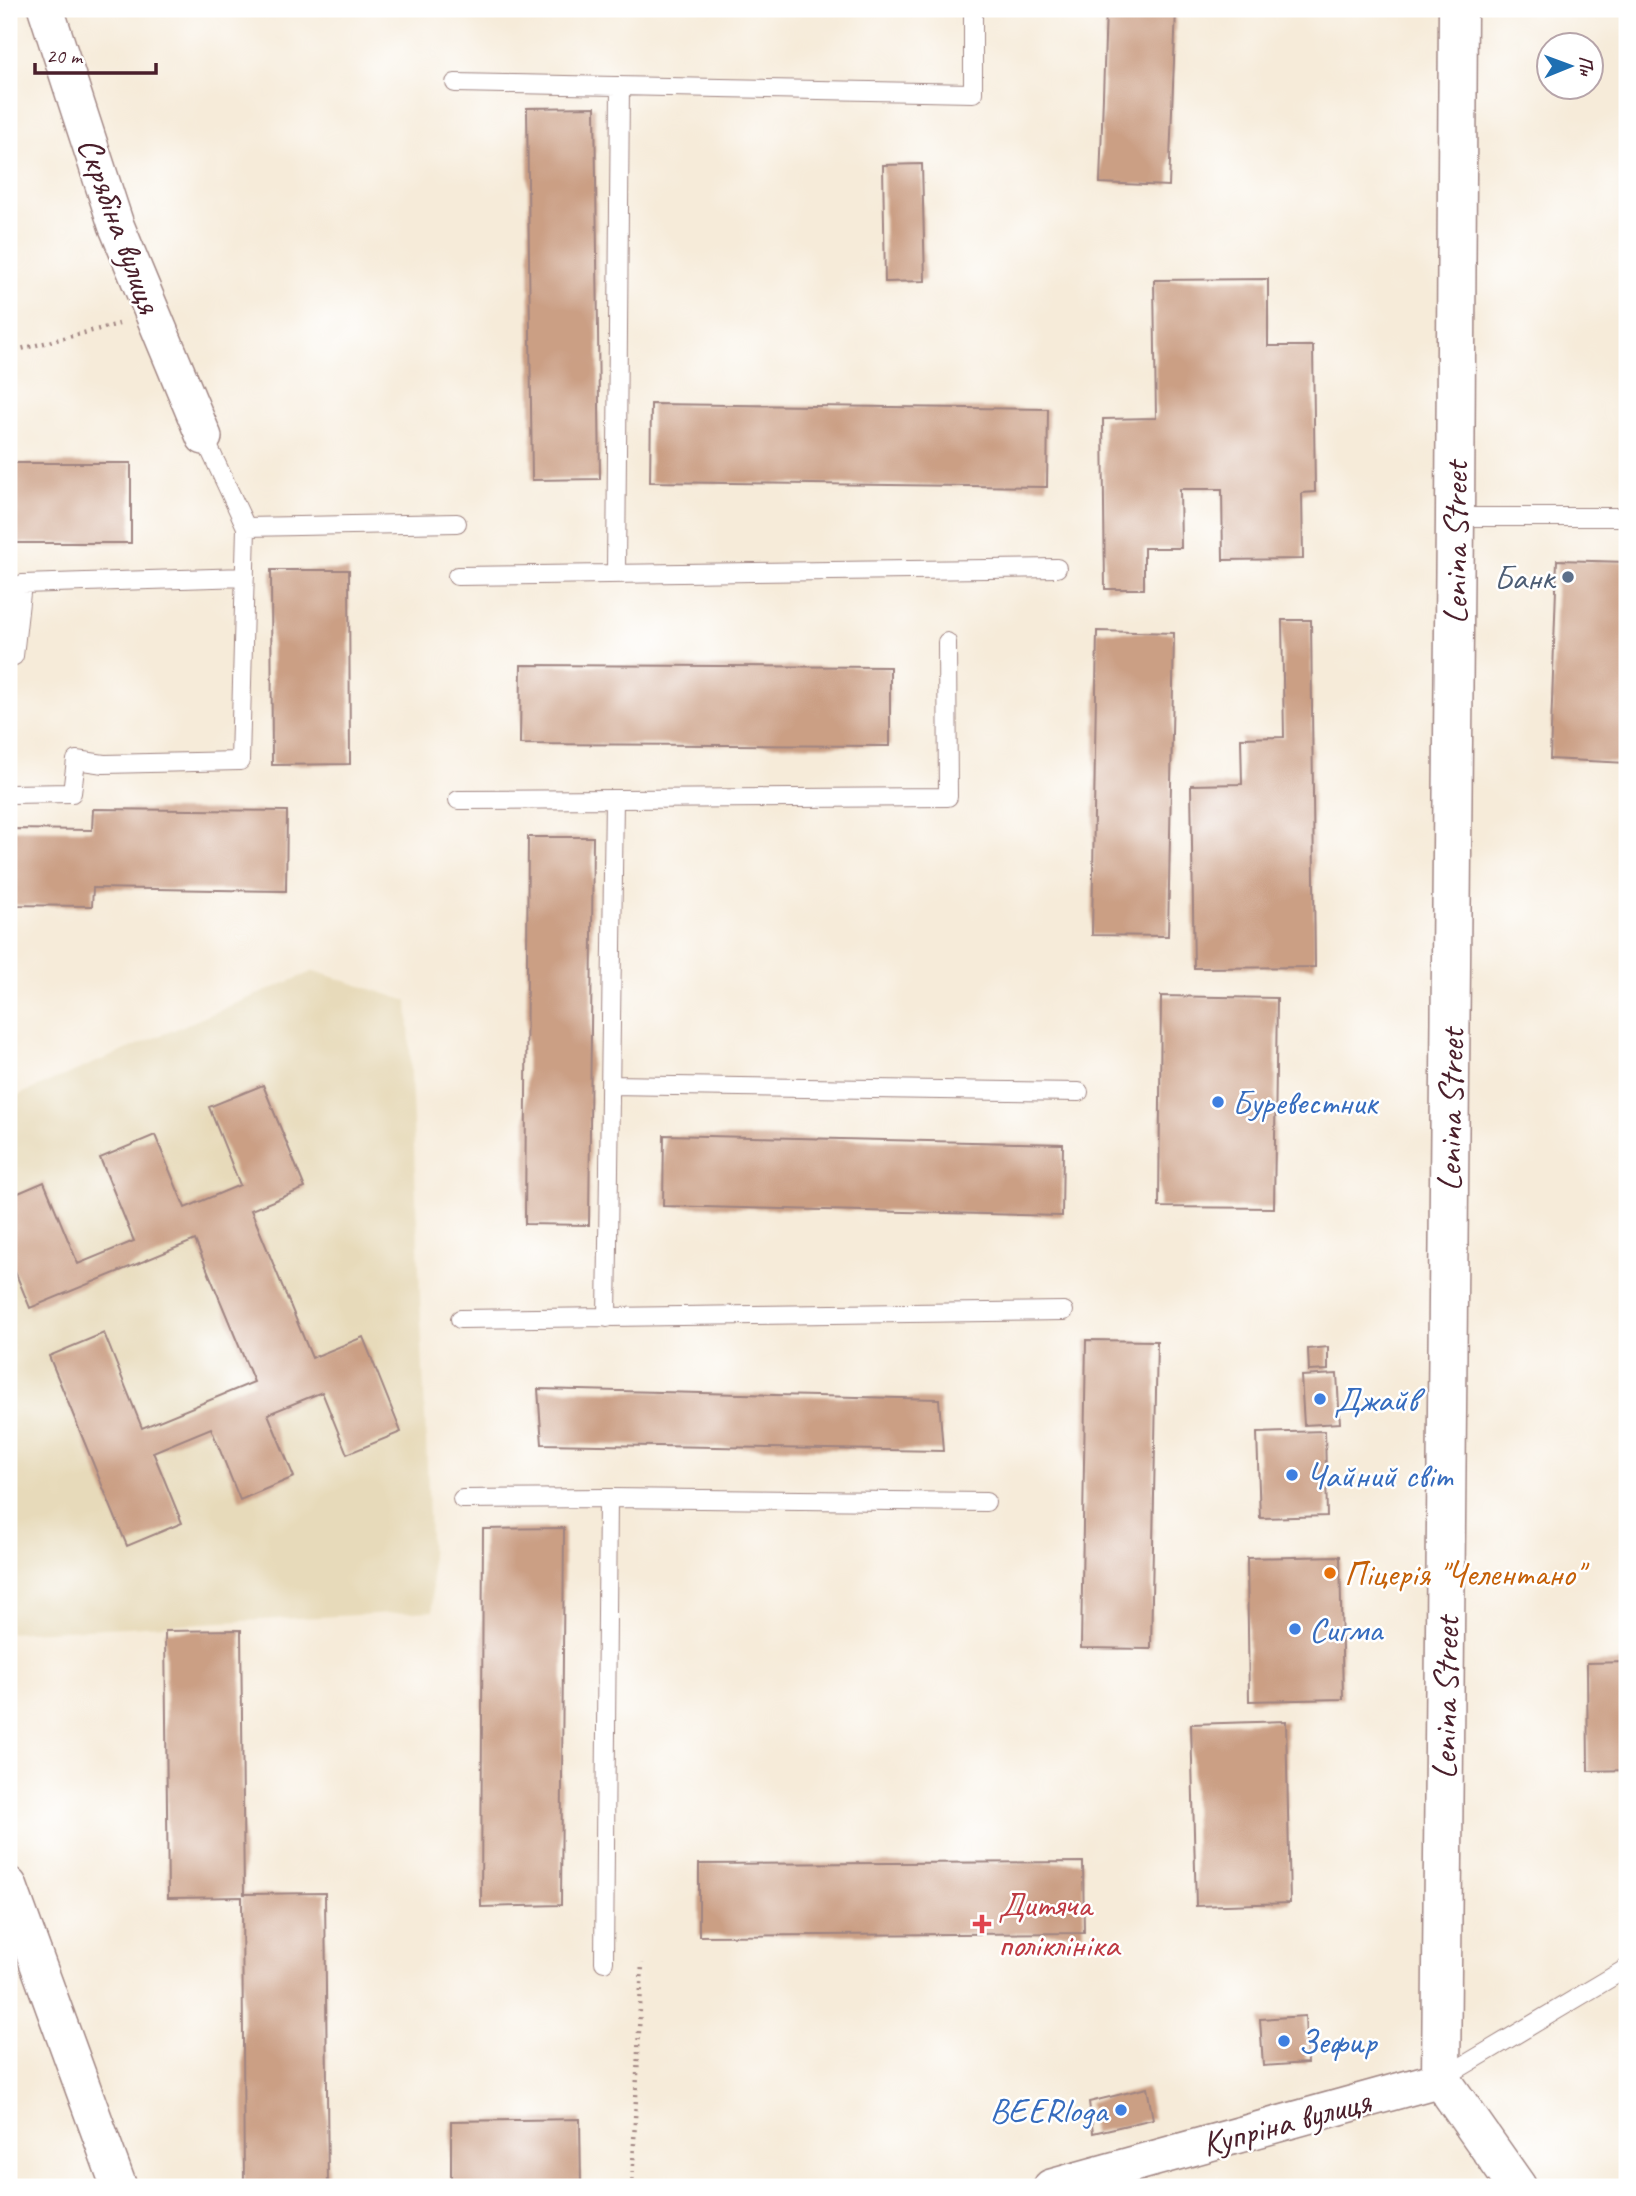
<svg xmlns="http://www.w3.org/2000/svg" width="1636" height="2196" font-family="Caveat,sans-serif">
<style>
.built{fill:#e7daba}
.building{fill:#cb9f84}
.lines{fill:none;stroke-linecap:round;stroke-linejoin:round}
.service-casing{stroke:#a08582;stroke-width:20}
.minor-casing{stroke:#a08582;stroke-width:38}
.tertiary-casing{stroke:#a08582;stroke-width:41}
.path{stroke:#a08582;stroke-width:4.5;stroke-dasharray:2 5;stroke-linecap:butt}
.service{stroke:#fff;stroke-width:18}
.minor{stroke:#fff;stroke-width:35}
.tertiary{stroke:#fff;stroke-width:38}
.service-dot{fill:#5c6f8a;stroke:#fff;stroke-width:2.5}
.shop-dot{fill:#3f7fe0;stroke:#fff;stroke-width:2.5}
.food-dot{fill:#e8710a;stroke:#fff;stroke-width:2.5}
.health-dot{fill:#e0444e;stroke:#fff;stroke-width:2.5}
.labels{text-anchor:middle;stroke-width:5;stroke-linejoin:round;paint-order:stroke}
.street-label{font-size:35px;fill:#4a1f2b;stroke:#fff}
.service-label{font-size:35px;fill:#4e5e75;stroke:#fff;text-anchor:end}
.shop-label{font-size:35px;fill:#366cbe;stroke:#fff;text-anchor:start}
.food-label{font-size:35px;fill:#c56008;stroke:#fff;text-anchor:start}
.health-label{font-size:35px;fill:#be3a42;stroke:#fff;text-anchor:start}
</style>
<rect width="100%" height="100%" fill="#fff"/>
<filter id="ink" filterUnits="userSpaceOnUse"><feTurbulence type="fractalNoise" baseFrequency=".0143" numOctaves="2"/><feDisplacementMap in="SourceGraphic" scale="14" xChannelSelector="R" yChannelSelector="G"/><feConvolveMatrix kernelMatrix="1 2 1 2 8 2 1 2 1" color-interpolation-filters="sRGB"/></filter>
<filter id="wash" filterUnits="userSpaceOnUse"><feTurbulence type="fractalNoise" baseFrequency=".00686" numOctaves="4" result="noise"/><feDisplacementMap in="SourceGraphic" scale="28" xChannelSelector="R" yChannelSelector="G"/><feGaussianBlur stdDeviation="1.57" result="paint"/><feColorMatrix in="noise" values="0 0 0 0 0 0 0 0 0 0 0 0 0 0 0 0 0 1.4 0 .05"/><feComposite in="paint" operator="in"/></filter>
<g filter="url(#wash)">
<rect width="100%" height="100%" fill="#f6ebd9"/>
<path class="built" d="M 314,971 L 408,1001 L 433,1611 L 9,1633 L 9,1099 Z"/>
<g id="blocks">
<path class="building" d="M 1106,9 L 1176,9 L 1169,186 L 1100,183 Z
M 595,107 L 600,479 L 532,480 L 527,108 Z
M 922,164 L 925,281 L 885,282 L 883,165 Z
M 1268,279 L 1268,346 L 1313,346 L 1315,492 L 1302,493 L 1303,559 L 1223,560 L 1222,489 L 1180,489 L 1181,548 L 1144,548 L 1144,589 L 1105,589 L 1103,419 L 1156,418 L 1154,280 Z
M 651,404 L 1048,409 L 1047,487 L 650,482 Z
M 9,463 L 131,463 L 131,543 L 9,543 Z
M 1557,560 L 1627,562 L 1627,763 L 1550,759 Z
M 271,570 L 349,570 L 350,764 L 272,765 Z
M 1282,620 L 1311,620 L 1315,967 L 1194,968 L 1191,785 L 1242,784 L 1241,738 L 1284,737 Z
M 1097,631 L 1174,633 L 1168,936 L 1092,935 Z
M 521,665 L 890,667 L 890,746 L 520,744 Z
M 93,809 L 287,811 L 286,891 L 93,888 L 92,906 L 9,905 L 9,829 L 92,830 Z
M 528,837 L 593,837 L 589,1225 L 525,1224 Z
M 1161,996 L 1277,998 L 1274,1208 L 1159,1207 Z
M 263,1085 L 305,1188 L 251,1210 L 312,1358 L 363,1337 L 401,1432 L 347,1454 L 322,1392 L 268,1414 L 294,1477 L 240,1500 L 211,1428 L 153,1452 L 182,1523 L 127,1546 L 49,1356 L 104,1333 L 142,1428 L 254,1382 L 195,1240 L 30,1308 L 9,1257 L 9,1197 L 44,1182 L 78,1264 L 134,1241 L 100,1158 L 155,1135 L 185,1208 L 240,1185 L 209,1107 Z
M 664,1135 L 1063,1144 L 1062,1216 L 663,1206 Z
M 1086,1340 L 1157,1341 L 1151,1649 L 1081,1648 Z
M 1328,1347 L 1328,1370 L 1309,1371 L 1308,1349 Z
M 1337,1374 L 1340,1423 L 1304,1425 L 1301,1376 Z
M 538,1389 L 939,1399 L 943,1451 L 542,1444 Z
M 1325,1431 L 1327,1516 L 1260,1518 L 1257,1433 Z
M 564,1528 L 561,1905 L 481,1907 L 483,1529 Z
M 1340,1556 L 1343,1699 L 1249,1701 L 1247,1558 Z
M 241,1630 L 244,1894 L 325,1893 L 328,2187 L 244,2187 L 242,1897 L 168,1898 L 165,1631 Z
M 1627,1662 L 1627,1770 L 1588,1771 L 1587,1663 Z
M 1286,1721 L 1290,1903 L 1196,1906 L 1191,1724 Z
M 1083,1862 L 1084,1933 L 699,1936 L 699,1864 Z
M 1305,2016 L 1307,2063 L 1263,2066 L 1260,2019 Z
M 1147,2088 L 1153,2119 L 1093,2133 L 1089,2102 Z
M 580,2119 L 581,2187 L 451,2187 L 451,2121 Z"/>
</g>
</g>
<g filter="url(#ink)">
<use href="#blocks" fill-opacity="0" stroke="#a08582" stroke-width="2"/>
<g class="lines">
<g class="service-casing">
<path id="service" d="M 455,83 L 973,93 L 973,9
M 204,437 L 246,527 L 457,523
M 1455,517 L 1627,517
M 616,573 L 620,86
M 457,576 L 1057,568
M 9,656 L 14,656 L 22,584 L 245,577
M 9,794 L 72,793 L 76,760 L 104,764 L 240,761 L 246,527
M 458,800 L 948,797 L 947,642
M 610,1085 L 1079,1092
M 607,1318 L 614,799
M 460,1319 L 1064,1311
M 462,1499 L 608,1498 L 986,1502
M 604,1962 L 608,1498
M 1441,2079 L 1627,1968"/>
</g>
<g class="minor-casing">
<path id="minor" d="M 46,9 L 116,225 L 204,437
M 9,1885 L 119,2187
M 1051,2187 L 1441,2079"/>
</g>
<g class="tertiary-casing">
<path id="tertiary" d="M 1458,9 L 1455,517 L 1441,2079 L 1517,2187"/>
</g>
<path class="path" d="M 9,352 L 119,324
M 632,2187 L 642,1963"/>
<use href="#service" class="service"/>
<use href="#minor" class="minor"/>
<use href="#tertiary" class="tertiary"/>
</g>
</g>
<circle class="service-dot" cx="1568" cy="577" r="7"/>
<g class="shop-dot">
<circle cx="1218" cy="1102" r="7"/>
<circle cx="1320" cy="1399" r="7"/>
<circle cx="1292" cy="1475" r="7"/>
<circle cx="1295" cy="1629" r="7"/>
<circle cx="1284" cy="2041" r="7"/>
<circle cx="1121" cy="2110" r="7"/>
</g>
<circle class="food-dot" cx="1330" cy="1573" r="7"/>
<path class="health-dot" d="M978.5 1913.5h7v7h7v7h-7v7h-7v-7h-7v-7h7z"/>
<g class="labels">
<g class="street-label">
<text transform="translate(120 225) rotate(70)" y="12">Скрябіна вулиця</text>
<text transform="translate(1455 543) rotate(-90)" y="12">Lenina Street</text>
<text transform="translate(1450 1110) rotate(-89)" y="12">Lenina Street</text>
<text transform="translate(1445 1698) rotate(-89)" y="12">Lenina Street</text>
<text transform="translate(1286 2122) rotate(-15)" y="12">Купріна вулиця</text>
</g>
<g class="service-label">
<text x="1554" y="589">Банк</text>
</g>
<g class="shop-label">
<text x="1232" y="1114">Буревестник</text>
<text x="1334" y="1411">Джайв</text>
<text x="1306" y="1487">Чайний світ</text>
<text x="1309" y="1641">Сигма</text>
<text x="1298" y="2053">Зефир</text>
<text x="1107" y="2122" text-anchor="end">BEERloga</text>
</g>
<g class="food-label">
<text x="1344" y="1585">Піцерія "Челентано"</text>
</g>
<g class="health-label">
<text x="998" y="1916">Дитяча<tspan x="998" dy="40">поліклініка</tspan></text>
</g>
</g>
<rect width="1636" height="2196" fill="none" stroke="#fff" stroke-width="35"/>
<g transform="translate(1570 66) rotate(89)"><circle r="33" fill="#ffffff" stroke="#b7a5aa" stroke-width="2"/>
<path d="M0-5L12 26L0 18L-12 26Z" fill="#1f6fb2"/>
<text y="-10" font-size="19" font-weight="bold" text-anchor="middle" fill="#4a1f2b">Пн</text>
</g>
<path d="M35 63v10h121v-10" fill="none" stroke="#4a1f2b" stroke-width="3.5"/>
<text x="46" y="63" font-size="21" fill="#4a1f2b" stroke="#ffffff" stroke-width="5" paint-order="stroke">20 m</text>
</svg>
